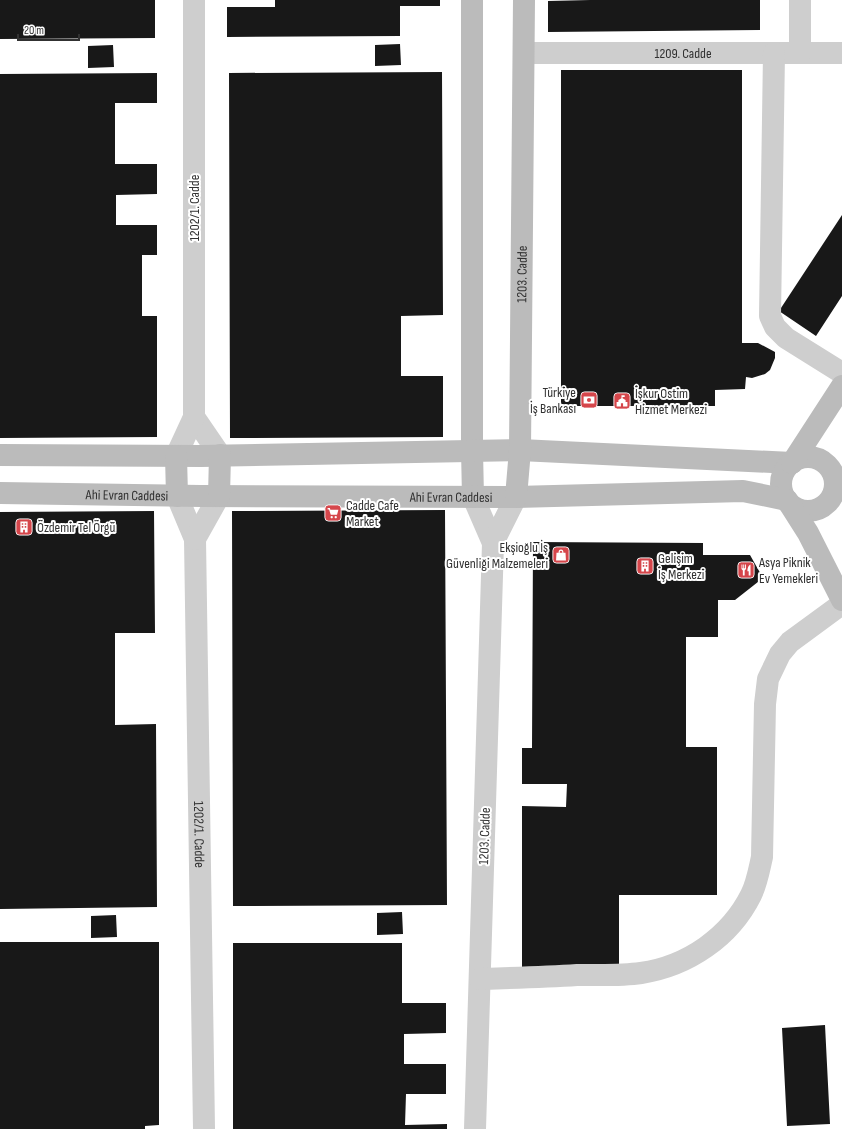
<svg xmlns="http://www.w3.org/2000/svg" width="842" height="1129" font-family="'Sofia Sans Condensed',sans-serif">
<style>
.building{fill:#181818}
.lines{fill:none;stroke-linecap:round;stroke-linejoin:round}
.minor{stroke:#cecece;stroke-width:22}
.secondary{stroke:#bbb;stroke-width:22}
.labels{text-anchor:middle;stroke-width:4;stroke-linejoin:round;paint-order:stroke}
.street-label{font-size:14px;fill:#313131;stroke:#fff}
.poi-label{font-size:14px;fill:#313131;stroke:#fff;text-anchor:start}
</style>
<rect width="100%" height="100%" fill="#fff"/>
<path class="building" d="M 0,0 L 155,0 L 155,38 L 0,39 Z
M 275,0 L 440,0 L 440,6 L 400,6 L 400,36 L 227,37 L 227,7 L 275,7 Z
M 590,0 L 760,0 L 760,30 L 548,32 L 548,1 Z
M 400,44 L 401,65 L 375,66 L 375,45 Z
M 113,45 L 114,67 L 88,68 L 88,46 Z
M 561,70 L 742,70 L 742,343 L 758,343 L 775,352 L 775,358 L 770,370 L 765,374 L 752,378 L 746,377 L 745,389 L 715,390 L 715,406 L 561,406 Z
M 442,72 L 443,315 L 401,316 L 401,376 L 443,376 L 443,437 L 230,438 L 229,73 Z
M 157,73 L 157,103 L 115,103 L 115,164 L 157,164 L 157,194 L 116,195 L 116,225 L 157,225 L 157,255 L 142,255 L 142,316 L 157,316 L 157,437 L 0,438 L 0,74 Z
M 842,215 L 842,296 L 816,336 L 779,311 Z
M 445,510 L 447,905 L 233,906 L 232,511 Z
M 154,511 L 155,633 L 115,633 L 115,725 L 156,724 L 157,907 L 0,909 L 0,512 Z
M 533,542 L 703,543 L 703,555 L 750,555 L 763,578 L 735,600 L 718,600 L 718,637 L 686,637 L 686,747 L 717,747 L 717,895 L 619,895 L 619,968 L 522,968 L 522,806 L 566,807 L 567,784 L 522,784 L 522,748 L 532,748 Z
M 402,912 L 403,934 L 377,935 L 377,913 Z
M 116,915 L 117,937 L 91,938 L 91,916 Z
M 0,942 L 159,942 L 159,1125 L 145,1126 L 145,1129 L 0,1129 Z
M 233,943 L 402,943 L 402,1003 L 446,1003 L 446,1033 L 404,1034 L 404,1064 L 446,1064 L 446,1094 L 406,1094 L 405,1125 L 447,1124 L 447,1129 L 233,1129 Z
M 825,1025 L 830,1124 L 787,1126 L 782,1028 Z"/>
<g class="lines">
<g class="minor">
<path id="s1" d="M 524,53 L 842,53"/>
<path d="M 774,53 L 770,316 L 775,327 L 786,338 L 842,373"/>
<path d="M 800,53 L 800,0"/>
<path d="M 194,417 L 220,455"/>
<path d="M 176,456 L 194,417 L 194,0"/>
<path id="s2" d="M 177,496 L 195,539 L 204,1129"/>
<path d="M 473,497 L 493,543 L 475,1129"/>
<path d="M 195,539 L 219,496"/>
<path d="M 493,543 L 516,497"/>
<path d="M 480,979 C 512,978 545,977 577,975 C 598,975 621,976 641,973 C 688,966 730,937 751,895 C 757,883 759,870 762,857 L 765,704 L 768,679 L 780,654 L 790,642 L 842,604"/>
</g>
<g class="secondary">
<path d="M 472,0 L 472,450 L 473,497"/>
<path d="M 0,455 L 201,456 L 520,450 L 792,463"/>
<path d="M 176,456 L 177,496"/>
<circle cx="808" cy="484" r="27"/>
<path d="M 792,463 L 842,386"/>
<path id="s3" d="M 0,493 L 201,496 L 516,497 L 743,491 L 787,500 L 808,533 L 842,600"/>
<path d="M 219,496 L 220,455"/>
<path id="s4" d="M 516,497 L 520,450 L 524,0"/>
</g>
</g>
<defs>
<g id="bank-square" transform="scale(0.9)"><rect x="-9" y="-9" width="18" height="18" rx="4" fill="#d5464b" stroke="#fff"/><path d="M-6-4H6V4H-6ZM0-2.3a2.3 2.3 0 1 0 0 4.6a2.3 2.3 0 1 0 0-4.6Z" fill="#fff"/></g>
<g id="civic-square" transform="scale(0.9)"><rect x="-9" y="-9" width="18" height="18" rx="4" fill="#d5464b" stroke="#fff"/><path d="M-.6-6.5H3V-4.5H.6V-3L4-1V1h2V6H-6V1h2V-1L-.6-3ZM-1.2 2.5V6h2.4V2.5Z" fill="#fff"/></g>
<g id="supermarket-square" transform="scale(0.9)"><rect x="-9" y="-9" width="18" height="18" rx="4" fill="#d5464b" stroke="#fff"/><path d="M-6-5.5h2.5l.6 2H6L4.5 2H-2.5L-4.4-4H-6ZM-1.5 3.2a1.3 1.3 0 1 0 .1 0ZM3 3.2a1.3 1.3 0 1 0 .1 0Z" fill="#fff"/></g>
<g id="building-square" transform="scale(0.9)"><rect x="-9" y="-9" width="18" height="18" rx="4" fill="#d5464b" stroke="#fff"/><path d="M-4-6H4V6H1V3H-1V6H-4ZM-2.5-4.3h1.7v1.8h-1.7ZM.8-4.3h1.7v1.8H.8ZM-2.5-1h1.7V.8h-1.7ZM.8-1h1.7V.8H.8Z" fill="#fff"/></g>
<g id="shop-square" transform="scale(0.9)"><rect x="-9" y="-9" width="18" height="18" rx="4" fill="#d5464b" stroke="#fff"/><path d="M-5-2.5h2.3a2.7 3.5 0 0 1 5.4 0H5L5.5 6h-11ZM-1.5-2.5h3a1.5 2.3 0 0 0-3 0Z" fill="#fff"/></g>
<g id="restaurant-square" transform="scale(0.9)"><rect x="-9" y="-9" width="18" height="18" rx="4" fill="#d5464b" stroke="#fff"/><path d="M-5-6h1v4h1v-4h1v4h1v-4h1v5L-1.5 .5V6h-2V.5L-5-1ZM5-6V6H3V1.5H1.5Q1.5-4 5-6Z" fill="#fff"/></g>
</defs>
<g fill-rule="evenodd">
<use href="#bank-square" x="589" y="400"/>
<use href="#civic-square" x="622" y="401"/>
<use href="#supermarket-square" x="333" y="513"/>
<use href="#building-square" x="24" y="527"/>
<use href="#shop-square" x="561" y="555"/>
<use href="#building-square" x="645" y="566"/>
<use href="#restaurant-square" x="746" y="570"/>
</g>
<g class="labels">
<g class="street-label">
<text dy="5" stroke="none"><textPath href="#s1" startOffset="159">1209. Cadde</textPath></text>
<text transform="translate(194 208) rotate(-90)" y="5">1202/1. Cadde</text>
<text dy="5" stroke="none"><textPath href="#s4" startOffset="223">1203. Cadde</textPath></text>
<text dy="5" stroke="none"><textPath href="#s3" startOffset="127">Ahi Evran Caddesi</textPath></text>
<text dy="5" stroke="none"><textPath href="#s3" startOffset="451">Ahi Evran Caddesi</textPath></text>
<text dy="5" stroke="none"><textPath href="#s2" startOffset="342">1202/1. Cadde</textPath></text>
<text transform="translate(484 836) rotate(-88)" y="5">1203. Cadde</text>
</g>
<g class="poi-label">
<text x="576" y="397" text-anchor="end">Türkiye<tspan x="576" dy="16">İş Bankası</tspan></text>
<text x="635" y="398">İşkur Ostim<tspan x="635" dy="16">Hizmet Merkezi</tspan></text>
<text x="346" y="510">Cadde Cafe<tspan x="346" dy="16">Market</tspan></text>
<text x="37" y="532">Özdemir Tel Örgü</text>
<text x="548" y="552" text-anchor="end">Ekşioğlu İş<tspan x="548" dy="16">Güvenliği Malzemeleri</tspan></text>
<text x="658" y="563">Gelişim<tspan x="658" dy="16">İş Merkezi</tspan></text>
<text x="759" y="567">Asya Piknik<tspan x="759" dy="16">Ev Yemekleri</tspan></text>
</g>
</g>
<path d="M18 34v6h61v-6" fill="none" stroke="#313131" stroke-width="2"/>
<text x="24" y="34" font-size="12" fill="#313131" stroke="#ffffff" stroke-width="3" paint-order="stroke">20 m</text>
</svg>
